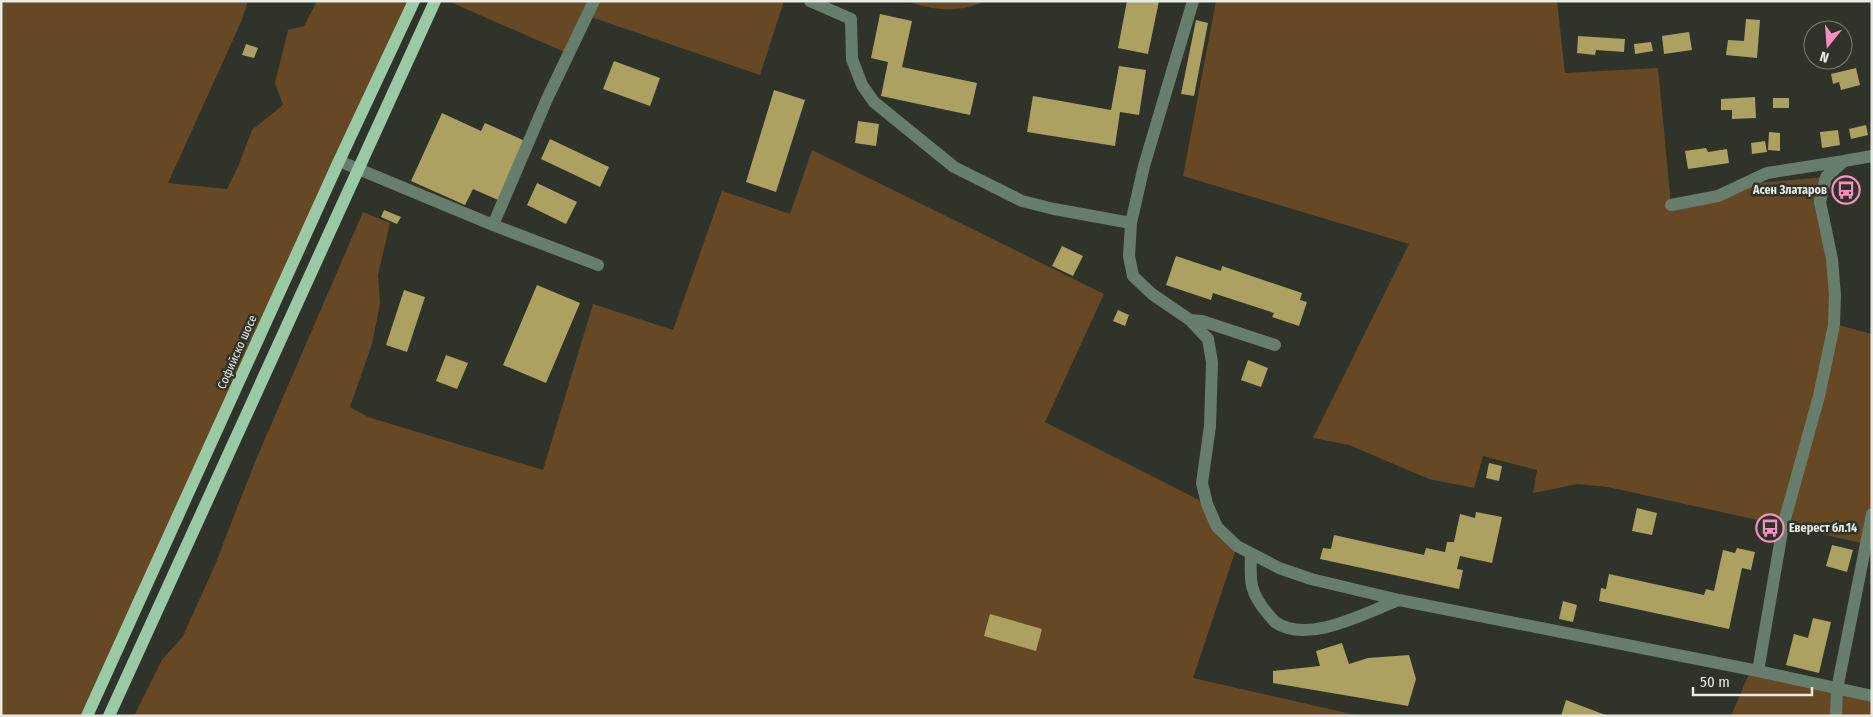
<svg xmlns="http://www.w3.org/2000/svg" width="1873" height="717" font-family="'Fira Sans Condensed',sans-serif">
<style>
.green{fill:#664924}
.building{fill:#ada161}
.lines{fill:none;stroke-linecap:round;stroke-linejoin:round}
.minor{stroke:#677e6c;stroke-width:12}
.major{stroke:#9acaa5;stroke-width:12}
.labels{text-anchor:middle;stroke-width:5;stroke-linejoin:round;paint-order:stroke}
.poi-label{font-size:12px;font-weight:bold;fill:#e8ebe4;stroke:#2f3329;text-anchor:end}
.street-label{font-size:12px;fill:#e8ebe4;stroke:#2f3329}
</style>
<rect width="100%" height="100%" fill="#2f3329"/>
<path class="green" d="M 1,1 L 248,1 L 241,22 L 168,183 L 227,189 L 238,167 L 252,130 L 283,105 L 275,83 L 288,30 L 304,26 L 317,1 L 414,1 L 87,716 L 1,716 Z
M 448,1 L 784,1 L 760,75 L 588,16 L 569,54 Z
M 906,1 L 986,1 C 957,13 936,11 906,1 Z
M 1216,1 L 1557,1 L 1565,73 L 1658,68 L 1671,204 L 1743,184 L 1826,177 L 1820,203 L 1834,324 L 1872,334 L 1872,514 L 1866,544 L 1608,487 L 1578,484 L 1533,493 L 1537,470 L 1483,456 L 1474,488 L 1429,479 L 1349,445 L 1313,438 L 1409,244 L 1183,176 Z
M 812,150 L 1104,294 L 1045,422 L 1207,504 L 1237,546 L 1193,678 L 1360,716 L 134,716 L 162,660 L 183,636 L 215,565 L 255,462 L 363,212 L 390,223 L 378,275 L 380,304 L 372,344 L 350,407 L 368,417 L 543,470 L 593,304 L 673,330 L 722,191 L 790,214 Z
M 1751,669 L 1872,696 L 1872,716 L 1731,716 Z"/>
<path class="building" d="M 1127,1 L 1159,1 L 1148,54 L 1118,48 Z
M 880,14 L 912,21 L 902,67 L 977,83 L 970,115 L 881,96 L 888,62 L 871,58 Z
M 1746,19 L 1760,20 L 1757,58 L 1726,55 L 1728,40 L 1744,41 Z
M 1196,20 L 1208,23 L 1194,96 L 1181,94 Z
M 1689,32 L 1692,50 L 1664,54 L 1662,36 Z
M 1578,36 L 1625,39 L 1624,52 L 1596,50 L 1595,55 L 1577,53 Z
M 1651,42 L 1653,51 L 1635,54 L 1634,44 Z
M 246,44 L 258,48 L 254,58 L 242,55 Z
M 614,61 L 660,78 L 650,106 L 603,89 Z
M 1119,66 L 1146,70 L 1139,115 L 1120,112 L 1115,146 L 1027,132 L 1033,96 L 1111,110 Z
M 1856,68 L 1860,85 L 1841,90 L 1839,82 L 1833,84 L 1831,74 Z
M 774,90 L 805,100 L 776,192 L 746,182 Z
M 1755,97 L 1756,118 L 1732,119 L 1732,110 L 1721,110 L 1721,99 Z
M 1773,98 L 1789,98 L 1789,108 L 1773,108 Z
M 442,113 L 481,131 L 485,123 L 525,141 L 498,200 L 473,189 L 465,205 L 411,181 Z
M 858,121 L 879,124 L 876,146 L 855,143 Z
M 1866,125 L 1868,135 L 1851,139 L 1849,129 Z
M 1838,130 L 1840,145 L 1822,148 L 1820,132 Z
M 1769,132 L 1780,133 L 1780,151 L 1768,150 Z
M 550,139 L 609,167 L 600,187 L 541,159 Z
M 1765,141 L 1767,152 L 1752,154 L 1751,143 Z
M 1706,148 L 1708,152 L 1727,149 L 1729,163 L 1688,169 L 1685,151 Z
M 537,183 L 577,202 L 566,224 L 527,205 Z
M 384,210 L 401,217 L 397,224 L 381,217 Z
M 1062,246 L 1083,256 L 1073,276 L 1052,266 Z
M 1176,256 L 1221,271 L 1222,266 L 1302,293 L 1300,300 L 1307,302 L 1299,326 L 1272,317 L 1274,313 L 1213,293 L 1211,300 L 1166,285 Z
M 537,285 L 580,303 L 546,383 L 503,365 Z
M 404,290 L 425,297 L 407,352 L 386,345 Z
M 1118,310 L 1129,315 L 1125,326 L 1113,321 Z
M 446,355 L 468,363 L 457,389 L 436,381 Z
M 1248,360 L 1268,368 L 1261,387 L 1241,380 Z
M 1489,463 L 1502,466 L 1499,481 L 1486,478 Z
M 1637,508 L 1657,513 L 1652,535 L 1632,531 Z
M 1476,512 L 1502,517 L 1492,563 L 1460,556 L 1457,569 L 1463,570 L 1459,589 L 1320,559 L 1323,548 L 1331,549 L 1334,535 L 1424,555 L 1426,548 L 1445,552 L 1447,542 L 1454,542 L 1460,514 L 1475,518 Z
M 1832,545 L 1853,550 L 1847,572 L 1826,566 Z
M 1737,548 L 1755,552 L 1751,570 L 1742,568 L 1729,629 L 1599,601 L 1601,588 L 1606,589 L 1609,574 L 1704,595 L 1706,589 L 1714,591 L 1723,550 L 1735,553 Z
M 1563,601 L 1577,605 L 1573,622 L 1559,619 Z
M 990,614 L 1042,629 L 1036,651 L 984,636 Z
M 1813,618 L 1831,622 L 1819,673 L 1786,665 L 1794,634 L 1808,638 Z
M 1342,643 L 1349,664 L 1368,658 L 1409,655 L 1416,679 L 1408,706 L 1273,683 L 1273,671 L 1320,666 L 1316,651 Z
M 1566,700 L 1608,716 L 1561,716 Z"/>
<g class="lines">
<path class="minor" d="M 810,1 L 851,19 L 852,59 L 862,85 L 874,102 L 954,167 L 1022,201 L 1054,209 L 1131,223
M 1193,1 L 1144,166 L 1131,223 L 1129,256 L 1133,276 L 1152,294 L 1190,320 L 1208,339 L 1212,362 L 1210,426 L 1202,483 L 1207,504 L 1217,527 L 1237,546 L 1279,568 L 1311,579 L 1399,600 L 1758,671 L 1872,696
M 339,161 L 493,225 L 598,265
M 1671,205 L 1718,196 L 1767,173 L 1844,161
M 493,225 L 547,99 L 594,1
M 1190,320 L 1202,321 L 1275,345
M 1251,554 C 1250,581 1249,592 1268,614 C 1270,616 1273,620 1275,622 C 1308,645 1367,612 1399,600
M 1758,671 L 1783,526 L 1819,396 L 1834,325 L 1835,295 L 1832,259 L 1820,202 L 1826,177 L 1844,161 L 1872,156
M 1836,716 L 1837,689 L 1872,514"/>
<path class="major" d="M 87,716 L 339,161 L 414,1
M 109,716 L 435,1"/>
</g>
<defs>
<g id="bus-ring" transform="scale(1.4375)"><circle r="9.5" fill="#2f3329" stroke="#fc8fc1" stroke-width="1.5"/><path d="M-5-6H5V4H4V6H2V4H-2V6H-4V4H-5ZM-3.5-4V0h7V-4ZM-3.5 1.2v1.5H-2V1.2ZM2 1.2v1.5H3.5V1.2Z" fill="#fc8fc1"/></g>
</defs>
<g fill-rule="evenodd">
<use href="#bus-ring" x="1846" y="190"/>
<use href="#bus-ring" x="1770" y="528"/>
</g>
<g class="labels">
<g class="poi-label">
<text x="1827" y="194">Асен Златаров</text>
<text x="1789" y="532" text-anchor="start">Еверест бл.14</text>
</g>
<g class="street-label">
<text transform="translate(237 352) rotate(-66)" y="4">Софийско шосе</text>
</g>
</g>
<rect width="1873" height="717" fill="none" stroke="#e8ebe4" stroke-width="5"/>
<g transform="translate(1828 45) rotate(197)"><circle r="24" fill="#2f3329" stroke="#797d74"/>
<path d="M0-4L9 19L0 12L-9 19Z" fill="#fc8fc1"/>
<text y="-8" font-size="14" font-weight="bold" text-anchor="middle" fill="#e8ebe4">N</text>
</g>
<path d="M1693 687v8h119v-8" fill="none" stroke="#e8ebe4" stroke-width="2.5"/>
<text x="1700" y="687" font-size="15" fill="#e8ebe4" stroke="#2f3329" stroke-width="4" paint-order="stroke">50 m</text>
</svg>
